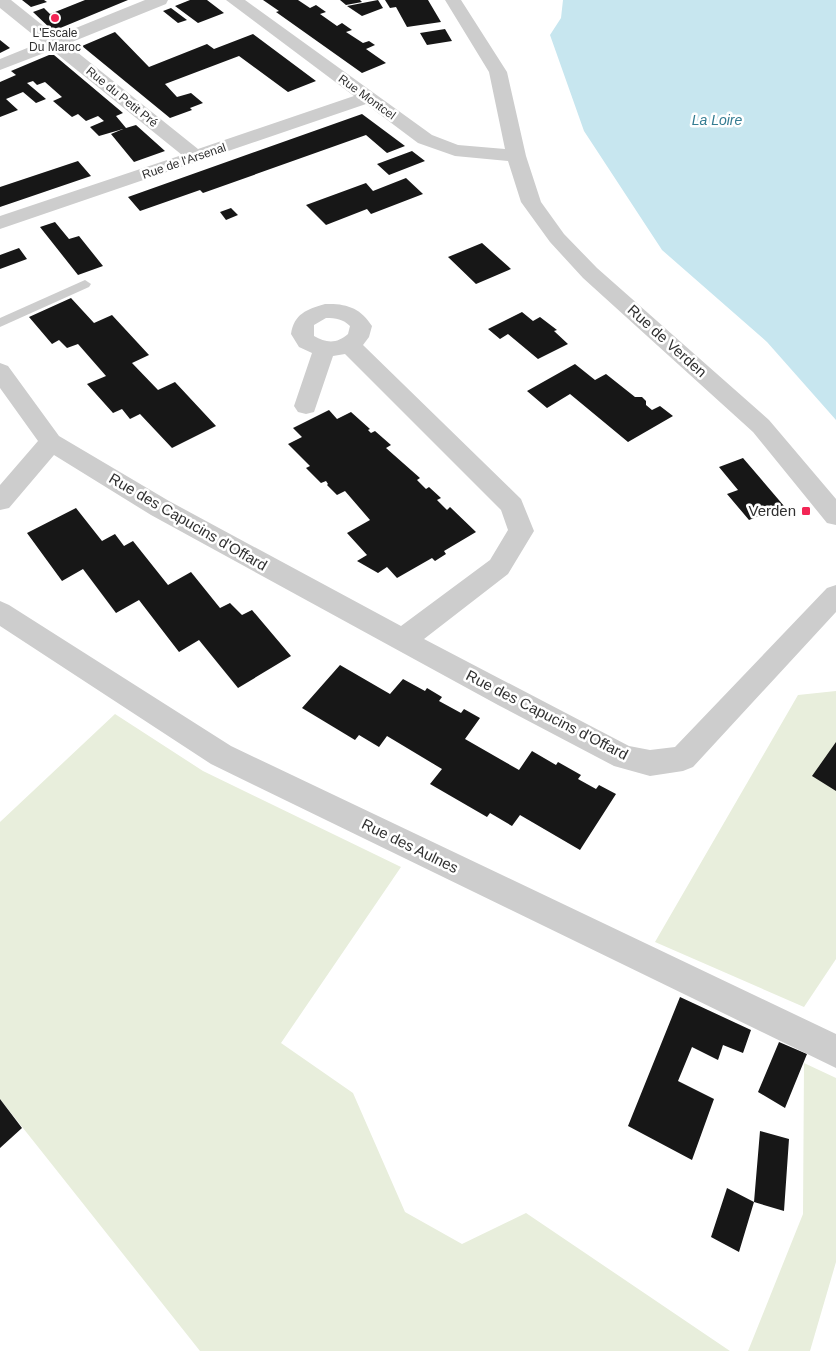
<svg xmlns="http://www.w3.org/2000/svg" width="836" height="1351" font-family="Arial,sans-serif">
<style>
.green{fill:#e8eedc}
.water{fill:#c7e6ef}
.building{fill:#171717}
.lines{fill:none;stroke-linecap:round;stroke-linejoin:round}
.service{fill:#cdcdcd;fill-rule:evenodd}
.minor{fill:#cdcdcd;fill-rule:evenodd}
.poi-dot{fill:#f32555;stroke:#fff;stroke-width:2}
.labels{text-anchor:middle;stroke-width:5;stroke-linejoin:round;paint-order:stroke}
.far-poi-label{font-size:12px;fill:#303030;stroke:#fff}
.far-street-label{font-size:12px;fill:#303030;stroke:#fff}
.far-water-label{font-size:14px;font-style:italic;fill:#347c92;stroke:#fff}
.street-label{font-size:15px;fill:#303030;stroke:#fff}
.poi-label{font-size:15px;fill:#303030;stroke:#fff;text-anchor:end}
</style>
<rect width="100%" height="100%" fill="#fff"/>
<path class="green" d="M 836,691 L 836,959 L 804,1007 L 655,942 L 798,695 Z
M 115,714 L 203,771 L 401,867 L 281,1043 L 353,1093 L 405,1212 L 462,1244 L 526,1213 L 730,1351 L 200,1351 L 0,1099 L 0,822 Z
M 804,1063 L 836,1078 L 836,1262 L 810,1351 L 748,1351 L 803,1214 Z"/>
<path class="water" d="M 563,0 L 836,0 L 836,420 L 767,342 L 662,250 L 584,131 L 550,35 L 561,18 Z"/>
<path class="building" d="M 22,0 L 44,0 L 47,2 L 31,7 Z
M 85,0 L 128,0 L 53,31 L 33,12 L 44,8 L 50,14 Z
M 190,0 L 207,0 L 224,13 L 198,23 L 175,6 Z
M 263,0 L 298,0 L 310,8 L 316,5 L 326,12 L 320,14 L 337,26 L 342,23 L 352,30 L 346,32 L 363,43 L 369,41 L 375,45 L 366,49 L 386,63 L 362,73 L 276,12 L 279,11 Z
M 340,0 L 360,0 L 362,2 L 346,5 Z
M 378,0 L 383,8 L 362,16 L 347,6 Z
M 385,0 L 428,0 L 441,22 L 407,27 L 396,7 L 390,8 Z
M 171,8 L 187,20 L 178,23 L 163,11 Z
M 445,29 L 452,41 L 427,45 L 420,33 Z
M 115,32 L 149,67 L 207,44 L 214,49 L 253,34 L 316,81 L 288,92 L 239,56 L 165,84 L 177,97 L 191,93 L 203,103 L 190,108 L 192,110 L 170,118 L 82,46 Z
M 0,40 L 10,48 L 0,53 Z
M 49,55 L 54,55 L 123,113 L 116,116 L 126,128 L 136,125 L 165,151 L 134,162 L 111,134 L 123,129 L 99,136 L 90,127 L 104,121 L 98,116 L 86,121 L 78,114 L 72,117 L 53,101 L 62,97 L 45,82 L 37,85 L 33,81 L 27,83 L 46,99 L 36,103 L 23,92 L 6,99 L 18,110 L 0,117 L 0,82 L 16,75 L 11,71 Z
M 362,114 L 405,146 L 387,153 L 366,135 L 203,193 L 200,190 L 140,211 L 128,197 Z
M 412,151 L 425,161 L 389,175 L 377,164 Z
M 78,161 L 91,176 L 0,207 L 0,187 Z
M 406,178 L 423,194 L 371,214 L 367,209 L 326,225 L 306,205 L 366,183 L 373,191 Z
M 231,208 L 238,215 L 226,220 L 220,212 Z
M 55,222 L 69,239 L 79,236 L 103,266 L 78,275 L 40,227 Z
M 482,243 L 511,269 L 476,284 L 448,257 Z
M 19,248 L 27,259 L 0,269 L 0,255 Z
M 71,298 L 94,323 L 112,315 L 149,355 L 132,363 L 158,390 L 175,382 L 216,426 L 172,448 L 140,414 L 130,419 L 122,409 L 113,413 L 87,384 L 106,376 L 78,344 L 67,348 L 59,340 L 52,344 L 29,317 Z
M 522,312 L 533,321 L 540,317 L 557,330 L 554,331 L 568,344 L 538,359 L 508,334 L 500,339 L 488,329 Z
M 575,364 L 595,380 L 606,374 L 635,397 L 642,397 L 646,401 L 646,405 L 652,410 L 660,406 L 673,416 L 628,442 L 570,394 L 547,408 L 527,391 Z
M 329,410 L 337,419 L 351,412 L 370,429 L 368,430 L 371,433 L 375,431 L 391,445 L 386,448 L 420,478 L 417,480 L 426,489 L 429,487 L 441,498 L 437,500 L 447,510 L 450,507 L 476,532 L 444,551 L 446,554 L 435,561 L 432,558 L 397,578 L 387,567 L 378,573 L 357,561 L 367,555 L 347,533 L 370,520 L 345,491 L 337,495 L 327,485 L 328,484 L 326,481 L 321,483 L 306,468 L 310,466 L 288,444 L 302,437 L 293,428 Z
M 743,458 L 784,506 L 749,520 L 727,494 L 738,490 L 719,467 Z
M 76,508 L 102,541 L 115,534 L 124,546 L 133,541 L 168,585 L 191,572 L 220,608 L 230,603 L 242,615 L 252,610 L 291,656 L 238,688 L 199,640 L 179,652 L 139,600 L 116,613 L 83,569 L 62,581 L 27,533 Z
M 340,665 L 390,694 L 403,679 L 425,691 L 427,688 L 442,697 L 439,701 L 461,713 L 464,709 L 480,718 L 465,739 L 519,770 L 532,751 L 556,765 L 558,762 L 581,775 L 578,779 L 596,789 L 599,785 L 616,794 L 580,850 L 520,815 L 512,826 L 490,813 L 487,817 L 430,784 L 442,769 L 387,736 L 379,747 L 359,735 L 355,740 L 302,708 Z
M 836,742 L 836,791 L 812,776 Z
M 680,997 L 751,1030 L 743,1053 L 723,1045 L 718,1060 L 692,1047 L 678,1081 L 714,1099 L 692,1160 L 628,1126 Z
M 779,1042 L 807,1054 L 785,1108 L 758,1092 Z
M 0,1099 L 22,1128 L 0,1148 Z
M 760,1131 L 789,1139 L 784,1211 L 754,1202 Z
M 727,1188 L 754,1202 L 739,1252 L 711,1237 Z"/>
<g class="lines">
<path class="service" d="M 85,280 L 91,284 L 89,287 L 0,327 L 0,318 Z"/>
<path class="minor" d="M 0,0 L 11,0 L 56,36 L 145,0 L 168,0 L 166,4 L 67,44 L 198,149 L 354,96 L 226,0 L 245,0 L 432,135 L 458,145 L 505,149 L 489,72 L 445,0 L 461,0 L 507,72 L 526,156 L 541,202 L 564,234 L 597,268 L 769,420 L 836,499 L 836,525 L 827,523 L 753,432 L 583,278 L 550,242 L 521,202 L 508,161 L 455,156 L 418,143 L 366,104 L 0,229 L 0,216 L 182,155 L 52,50 L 0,70 L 0,59 L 42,42 L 0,8 Z
M 325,304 C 346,303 361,308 372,326 L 369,337 L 363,345 L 521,499 L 534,531 L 508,574 L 424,639 L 629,746 L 650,750 L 675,747 L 827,588 L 836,585 L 836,612 L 693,767 L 683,771 L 650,776 L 614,766 L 498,705 L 151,515 L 54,455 L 9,508 L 0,510 L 0,485 L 38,441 L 0,388 L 0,363 L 8,366 L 59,436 L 169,501 L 401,626 L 490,560 L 508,530 L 501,510 L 345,354 L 333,356 L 314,412 L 306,414 L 298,412 L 294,406 L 312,353 L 299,347 L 291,334 C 294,314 307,309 325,304 ZM 326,318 C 336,318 343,319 350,326 L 348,334 C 337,344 326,343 314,336 L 314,325 Z
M 0,601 L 9,605 L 231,746 L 836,1034 L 836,1068 L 211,764 L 0,626 Z"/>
</g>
<g class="poi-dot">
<circle cx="55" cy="18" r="5"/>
<rect x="801" y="506" width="10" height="10" rx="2.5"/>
</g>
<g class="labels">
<g class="far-poi-label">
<text x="55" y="37">L'Escale<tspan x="55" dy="14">Du Maroc</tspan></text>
</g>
<g class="far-street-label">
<text transform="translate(122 97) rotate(39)" y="4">Rue du Petit Pré</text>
<text transform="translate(367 97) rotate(36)" y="4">Rue Montcel</text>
<text transform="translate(184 161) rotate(-19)" y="4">Rue de l'Arsenal</text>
</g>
<g class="far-water-label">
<text x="717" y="125">La Loire</text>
</g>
<g class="street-label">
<text transform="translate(667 341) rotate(42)" y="5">Rue de Verden</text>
<text transform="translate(188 522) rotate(30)" y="5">Rue des Capucins d'Offard</text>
<text transform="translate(547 715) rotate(27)" y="5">Rue des Capucins d'Offard</text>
<text transform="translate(410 846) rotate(26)" y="5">Rue des Aulnes</text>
</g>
<g class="poi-label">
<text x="796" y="516">Verden</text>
</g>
</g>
</svg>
